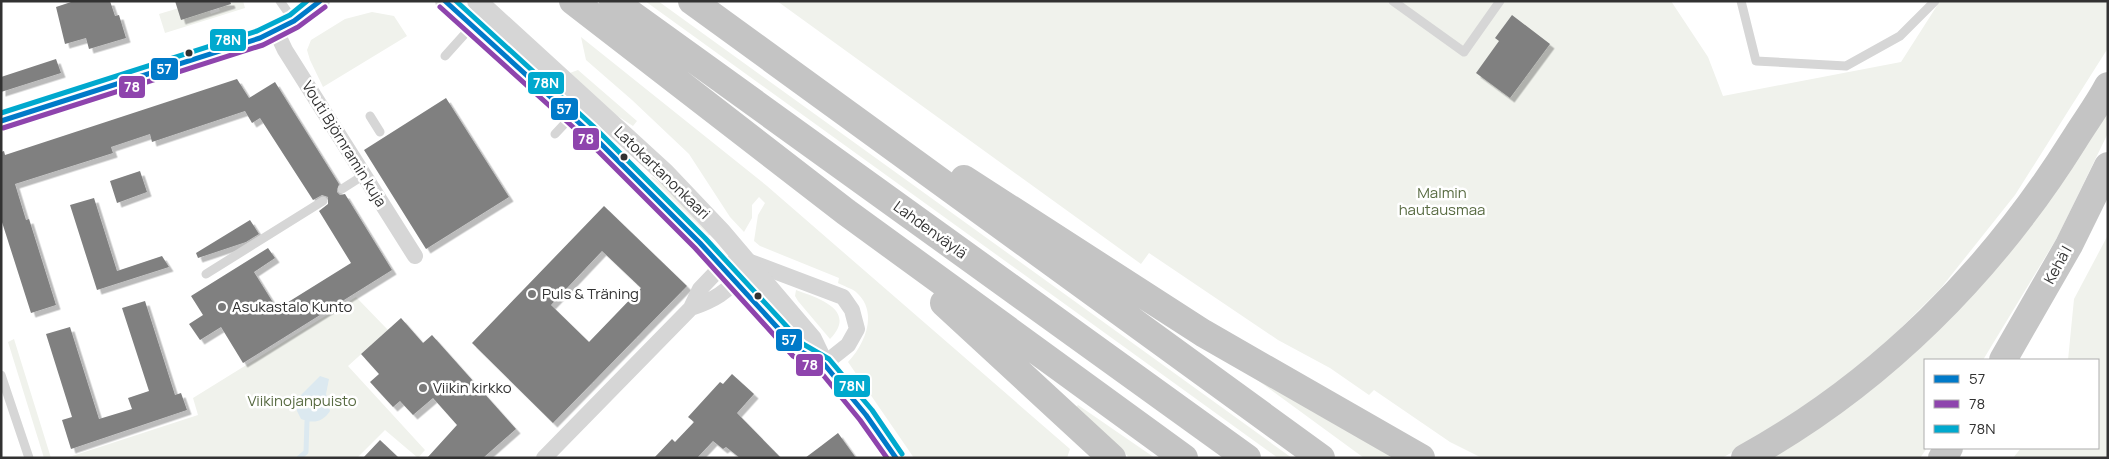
<svg xmlns="http://www.w3.org/2000/svg" width="2109" height="459" font-family="Manrope,sans-serif">
<style>
.green{fill:#f0f2ec}
.water{fill:#dce9f0}
.lines{fill:none;stroke-linecap:round;stroke-linejoin:round}
.stream{stroke:#dce9f0;stroke-width:5}
.building{fill:#808080;fill-rule:evenodd;filter:url(#shadow)}
.service{stroke:#d6d6d6;stroke-width:9}
.minor{stroke:#d6d6d6;stroke-width:16}
.tertiary{stroke:#d6d6d6;stroke-width:20}
.trunk{stroke:#c6c6c6;stroke-width:28}
.motorway{stroke:#c4c4c4;stroke-width:28}
.bus-1-casing{stroke:#fff;stroke-width:9}
.bus-2-casing{stroke:#fff;stroke-width:9}
.bus-3-casing{stroke:#fff;stroke-width:9}
.bus-1{stroke:#007ac9;stroke-width:5}
.bus-2{stroke:#8e44ad;stroke-width:5}
.bus-3{stroke:#00a9ce;stroke-width:5}
.bus-dot{fill:#323232;stroke:#fff;stroke-width:2}
.poi-dot{fill:#7a7a7a;stroke:#fff;stroke-width:2}
.labels{text-anchor:middle;stroke-width:5;stroke-linejoin:round;paint-order:stroke}
.street-label{font-size:15px;fill:#323232;stroke:#fff}
.park-label{font-size:15px;fill:#586b42;stroke:#fff}
.poi-label{font-size:15px;fill:#323232;stroke:#fff;text-anchor:start}
.line-badge{stroke:#fff;stroke-width:2}
.badge-label{font-size:14px;text-anchor:middle;font-weight:bold;fill:#fff}
</style>
<defs>
<filter id="shadow"><feDropShadow dx="4.5" dy="4.5" stdDeviation="0" flood-color="#0004"/></filter>
</defs>
<rect width="100%" height="100%" fill="#fff"/>
<path class="green" d="M 215,1 L 243,1 L 245,8 L 165,33 L 159,14 L 179,8 L 181,19 L 208,8 L 211,14 L 220,11 Z
M 645,1 L 658,1 L 1292,458 L 1278,458 Z
M 777,1 L 1671,1 L 1708,57 L 1723,96 L 1901,62 L 1940,1 L 2108,1 L 2108,48 L 2015,195 L 1941,288 L 1882,347 L 1815,401 L 1761,436 L 1722,458 L 1482,458 L 1450,442 L 1374,390 L 1369,395 L 1330,368 L 1278,340 L 1149,253 L 1141,264 Z
M 372,12 L 394,16 L 407,36 L 323,87 L 310,60 L 307,50 L 311,40 L 345,19 Z
M 581,37 L 767,186 L 1070,449 L 1067,458 L 914,458 L 848,362 C 865,344 879,312 856,292 C 851,288 843,286 838,283 L 839,278 L 760,246 L 754,241 L 758,215 L 765,203 L 759,197 L 752,205 L 752,218 L 744,232 L 730,217 L 689,154 L 632,100 L 586,60 Z
M 578,70 L 637,121 L 633,126 L 605,108 L 567,74 Z
M 2108,109 L 2108,133 L 2058,236 L 1983,360 L 1925,360 L 1927,448 L 1920,458 L 1766,458 L 1810,432 Z
M 652,177 L 676,193 L 713,232 L 704,240 L 648,181 Z
M 2108,235 L 2108,458 L 2013,458 L 2021,448 L 2098,448 L 2098,360 L 2068,360 L 2074,299 Z
M 796,290 C 818,298 858,310 830,339 L 798,301 L 795,296 Z
M 356,297 L 388,330 L 348,366 L 425,450 L 418,458 L 385,430 L 357,458 L 66,458 L 198,415 L 193,398 Z
M 14,339 L 51,458 L 44,458 L 8,342 Z
M 1237,365 L 1404,458 L 1364,458 Z
M 1078,405 L 1155,458 L 1130,458 L 1075,408 Z"/>
<path class="water" d="M 320,376 L 329,379 L 326,394 L 330,411 C 323,422 313,424 301,419 L 297,411 L 297,399 Z"/>
<g class="lines">
<path class="stream" d="M 299,458 L 306,452 L 307,421"/>
</g>
<path class="building" d="M 74,1 L 110,1 L 115,16 L 119,15 L 126,38 L 89,49 L 86,38 L 65,44 L 56,7 Z
M 175,1 L 230,1 L 231,4 L 181,20 Z
M 1512,15 L 1550,44 L 1510,98 L 1476,73 L 1499,41 L 1495,38 Z
M 56,59 L 61,73 L 1,92 L 1,77 Z
M 237,79 L 249,98 L 275,82 L 339,184 L 337,192 L 340,195 L 345,194 L 392,270 L 243,363 L 221,327 L 200,340 L 189,324 L 203,315 L 191,296 L 268,248 L 275,258 L 254,272 L 277,309 L 351,263 L 319,211 L 328,204 L 328,197 L 322,195 L 313,200 L 260,118 L 252,123 L 245,111 L 152,142 L 150,134 L 111,147 L 113,153 L 15,184 L 26,220 L 29,219 L 56,305 L 31,313 L 1,219 L 1,152 L 4,151 L 5,155 Z
M 446,98 L 509,197 L 426,249 L 364,150 Z
M 140,171 L 147,192 L 117,203 L 110,181 Z
M 94,198 L 117,271 L 162,256 L 169,267 L 97,290 L 70,205 Z
M 604,206 L 687,286 L 553,423 L 472,343 ZM 602,251 L 641,288 L 589,342 L 551,305 Z
M 250,220 L 259,234 L 246,242 L 198,258 L 196,253 Z
M 145,301 L 175,395 L 181,393 L 187,410 L 71,449 L 62,420 L 72,417 L 46,334 L 70,327 L 99,419 L 132,409 L 128,398 L 149,391 L 122,308 Z
M 401,318 L 423,343 L 432,335 L 516,429 L 483,458 L 427,458 L 457,425 L 433,398 L 413,415 L 400,401 L 393,407 L 370,382 L 379,374 L 361,354 Z
M 732,374 L 754,394 L 737,413 L 781,458 L 740,458 L 726,447 L 723,449 L 713,441 L 697,458 L 654,458 L 672,439 L 675,442 L 694,422 L 688,417 L 720,382 L 723,384 Z
M 838,433 L 856,458 L 805,458 L 821,446 Z
M 380,440 L 399,458 L 363,458 Z"/>
<g class="lines">
<path class="service" d="M 280,1 L 294,21
M 1393,1 L 1464,52 L 1500,1
M 1741,1 L 1756,61 L 1846,66 L 1900,36 L 1935,1
M 445,56 L 472,26
M 370,116 L 380,132
M 555,134 L 586,101
M 342,189 L 364,175
M 206,274 L 323,201
M 1,375 L 29,458"/>
<path class="minor" d="M 276,31 L 285,50 L 415,256
M 745,260 L 843,297 L 852,310 L 857,329 L 848,345 L 824,364
M 691,308 C 711,301 731,292 740,271
M 544,458 L 691,308 L 700,289 L 722,266 L 745,260"/>
<path class="tertiary" d="M 445,1 L 588,131 L 700,243 L 798,350 L 824,364
M 477,1 L 665,173 L 722,233 L 812,339 L 824,364 L 866,415 L 896,458
M 1,121 L 260,38 L 294,21 L 320,1"/>
<path class="trunk" d="M 2003,360 L 2069,245 L 2108,166
M 1942,458 L 1949,448"/>
<path class="motorway" d="M 573,1 L 846,212 L 1184,458
M 613,1 L 1247,458
M 692,1 L 1321,458
M 964,179 L 1203,333 L 1421,458
M 944,303 L 1112,458
M 1745,458 C 1881,383 1992,271 2074,140 C 2085,122 2098,105 2108,86"/>
<g class="bus-1-casing">
<path id="bus-1" d="M 445,1 L 588,131 L 700,243 L 798,350 L 824,364 L 866,415 L 896,458
M 1,121 L 260,38 L 294,21 L 320,1"/>
</g>
<g class="bus-2-casing">
<path id="bus-2" d="M 440,7 L 583,136 L 695,248 L 793,356 L 819,370 L 860,420 L 887,458
M 3,128 L 263,45 L 298,27 L 325,7"/>
</g>
<g class="bus-3-casing">
<path id="bus-3" d="M 456,1 L 593,126 L 705,238 L 803,344 L 829,359 L 872,410 L 902,454
M 1,113 L 257,31 L 290,15 L 307,1"/>
</g>
<use href="#bus-1" class="bus-1"/>
<use href="#bus-2" class="bus-2"/>
<use href="#bus-3" class="bus-3"/>
</g>
<g class="bus-dot">
<circle cx="189" cy="53" r="4.5"/>
<circle cx="624" cy="157" r="4.5"/>
<circle cx="758" cy="296" r="4.5"/>
</g>
<g class="poi-dot">
<circle cx="532" cy="294" r="5"/>
<circle cx="222" cy="307" r="5"/>
<circle cx="423" cy="388" r="5"/>
</g>
<g class="labels">
<g class="street-label">
<text transform="translate(344 144) rotate(58)" y="5">Vouti Björnramin kuja</text>
<text transform="translate(662 173) rotate(44)" y="5">Latokartanonkaari</text>
<text transform="translate(930 230) rotate(36)" y="5">Lahdenväylä</text>
<text transform="translate(2058 265) rotate(-61)" y="5">Kehä I</text>
</g>
<g class="park-label">
<text x="1442" y="198">Malmin<tspan x="1442" dy="17">hautausmaa</tspan></text>
<text x="302" y="406">Viikinojanpuisto</text>
</g>
<g class="poi-label">
<text x="542" y="299">Puls &amp; Träning</text>
<text x="232" y="312">Asukastalo Kunto</text>
<text x="433" y="393">Viikin kirkko</text>
</g>
</g>
<g class="line-badge">
<rect x="209" y="28" width="38" height="24" rx="5" fill="#00a9ce"/>
<rect x="150" y="57" width="29" height="24" rx="5" fill="#007ac9"/>
<rect x="527" y="71" width="38" height="24" rx="5" fill="#00a9ce"/>
<rect x="118" y="75" width="28" height="24" rx="5" fill="#8e44ad"/>
<rect x="550" y="97" width="29" height="24" rx="5" fill="#007ac9"/>
<rect x="572" y="127" width="28" height="24" rx="5" fill="#8e44ad"/>
<rect x="775" y="328" width="28" height="24" rx="5" fill="#007ac9"/>
<rect x="795" y="353" width="29" height="24" rx="5" fill="#8e44ad"/>
<rect x="833" y="374" width="38" height="24" rx="5" fill="#00a9ce"/>
</g>
<g class="badge-label">
<text x="228" y="45">78N</text>
<text x="164" y="74">57</text>
<text x="546" y="88">78N</text>
<text x="132" y="92">78</text>
<text x="564" y="114">57</text>
<text x="586" y="144">78</text>
<text x="789" y="345">57</text>
<text x="810" y="370">78</text>
<text x="852" y="391">78N</text>
</g>
<rect width="2109" height="459" fill="none" stroke="#323232" stroke-width="5"/>
<rect x="1924" y="359" width="175" height="90" fill="#ffffff" stroke="#adadad"/>
<rect x="1934" y="375" width="25" height="8" fill="#007ac9" stroke="#adadad"/>
<text x="1969" y="384" font-size="15" fill="#323232">57</text>
<rect x="1934" y="400" width="25" height="8" fill="#8e44ad" stroke="#adadad"/>
<text x="1969" y="409" font-size="15" fill="#323232">78</text>
<rect x="1934" y="425" width="25" height="8" fill="#00a9ce" stroke="#adadad"/>
<text x="1969" y="434" font-size="15" fill="#323232">78N</text>
</svg>
